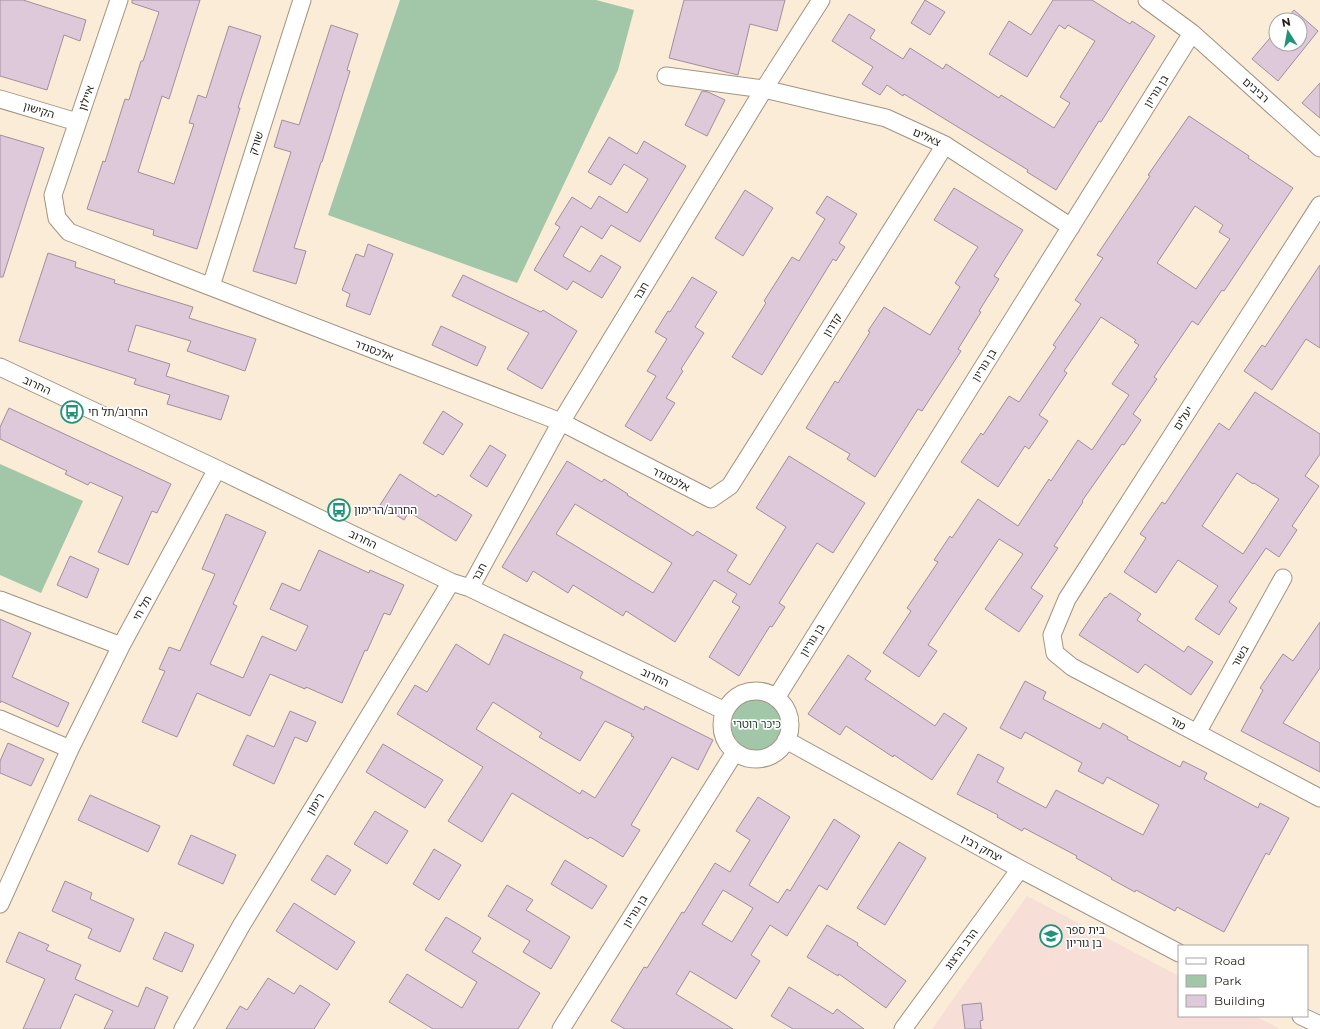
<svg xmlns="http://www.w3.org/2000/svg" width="1320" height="1029" font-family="Montserrat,'Noto Sans Hebrew',sans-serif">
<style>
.education{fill:#f7ded6}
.green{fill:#a2c6a8}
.building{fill:#ddc9da;stroke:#a18e9f;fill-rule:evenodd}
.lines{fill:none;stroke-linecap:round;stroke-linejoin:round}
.minor-casing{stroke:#a29480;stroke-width:19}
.minor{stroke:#fff;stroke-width:17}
.labels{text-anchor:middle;stroke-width:3.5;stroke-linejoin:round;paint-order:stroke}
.street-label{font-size:11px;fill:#221d15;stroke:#fff}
.poi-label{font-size:11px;fill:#221d15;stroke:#fff;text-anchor:start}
.park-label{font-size:11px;fill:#0a3718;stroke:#fff}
</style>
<rect width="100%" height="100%" fill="#faecd6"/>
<path class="education" d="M 1027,896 L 1179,976 L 1179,1016 L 1255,1016 L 1280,1029 L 932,1029 Z"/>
<path class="green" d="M 400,0 L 596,0 L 634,10 L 618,70 L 517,283 L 328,215 Z
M 0,464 L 83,501 L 41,593 L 0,575 Z
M731 724a26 26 0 1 1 52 0a26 26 0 1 1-52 0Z"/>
<path class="building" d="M 0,0 L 23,0 L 86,20 L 80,41 L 64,35 L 47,90 L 0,76 Z
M 132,0 L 200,0 L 169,99 L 162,96 L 138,172 L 174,184 L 194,124 L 189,123 L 198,95 L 206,98 L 229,26 L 261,36 L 238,108 L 240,108 L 197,249 L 153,235 L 154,230 L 87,209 L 103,161 L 105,162 L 125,99 L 129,100 L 141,61 L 143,61 L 159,12 L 132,3 Z
M 684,0 L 785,0 L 777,31 L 750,24 L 738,75 L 669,58 Z
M 925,0 L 945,12 L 930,35 L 911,23 Z
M 1053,0 L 1092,0 L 1130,24 L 1132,21 L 1155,36 L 1101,122 L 1099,121 L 1056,190 L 1027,172 L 1028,170 L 904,94 L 903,96 L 887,85 L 880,95 L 862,84 L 873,67 L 832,41 L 849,14 L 875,30 L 870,38 L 903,59 L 910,48 L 943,69 L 946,64 L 999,98 L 1001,95 L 1054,128 L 1070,103 L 1060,97 L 1095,41 L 1068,25 L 1065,29 L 1059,25 L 1027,77 L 989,54 L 1009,21 L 1031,35 Z
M 1294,10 L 1318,31 L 1278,81 L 1252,59 L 1276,31 L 1276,44 L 1300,44 L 1300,20 L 1286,20 Z
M 331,25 L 358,34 L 347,70 L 350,71 L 322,162 L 321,162 L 294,248 L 306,251 L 296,284 L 253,271 L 291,152 L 274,147 L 282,120 L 299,125 Z
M 1320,83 L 1320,118 L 1302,103 Z
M 702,91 L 708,92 L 725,100 L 707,136 L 685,125 Z
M 1189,116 L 1249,156 L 1248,158 L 1293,188 L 1224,291 L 1222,290 L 1198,325 L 1192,321 L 1154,377 L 1157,379 L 1133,414 L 1141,420 L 1124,445 L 1122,444 L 1082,501 L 1083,502 L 1054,546 L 1058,548 L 1031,588 L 1043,596 L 1019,632 L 985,609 L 1023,554 L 999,539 L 928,645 L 937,651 L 919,677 L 883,653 L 911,611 L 907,608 L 938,562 L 934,560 L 950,536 L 952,538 L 978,499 L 1018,526 L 1049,479 L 1051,481 L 1078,440 L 1092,450 L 1129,395 L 1112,384 L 1139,345 L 1134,342 L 1136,340 L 1101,317 L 1064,371 L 1067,373 L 1039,415 L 1048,421 L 1029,449 L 1025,446 L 998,487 L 961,462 L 981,433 L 983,435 L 1009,396 L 1019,402 L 1056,347 L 1053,345 L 1081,304 L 1075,300 L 1103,258 L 1097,255 L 1150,176 L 1148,175 ZM 1195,206 L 1223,225 L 1219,232 L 1230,239 L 1196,289 L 1157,263 Z
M 0,135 L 44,148 L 3,277 L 0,277 Z
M 609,137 L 637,154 L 644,141 L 686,166 L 640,242 L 611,225 L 602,239 L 581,226 L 563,256 L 590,272 L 601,255 L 621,267 L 602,298 L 573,281 L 567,290 L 534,270 L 560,227 L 555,224 L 572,197 L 591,209 L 599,196 L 627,213 L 648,179 L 624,164 L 611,185 L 588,172 Z
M 954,188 L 1023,230 L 994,276 L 999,279 L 979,311 L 981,312 L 958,349 L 961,351 L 922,411 L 918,409 L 875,477 L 847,459 L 850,454 L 806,428 L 835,381 L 838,383 L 870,332 L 868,331 L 884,307 L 930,335 L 960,287 L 955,283 L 978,247 L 934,220 Z
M 745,190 L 773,208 L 743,256 L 715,238 Z
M 827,196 L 857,214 L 839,243 L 845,247 L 836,261 L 833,259 L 762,375 L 732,357 L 766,303 L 764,301 L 792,257 L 799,261 L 825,219 L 816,213 Z
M 368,244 L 393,254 L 370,315 L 346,306 L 350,294 L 342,290 L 356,254 L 364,257 Z
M 48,253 L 76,262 L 75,267 L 115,280 L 114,283 L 193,307 L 189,318 L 256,339 L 245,371 L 187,351 L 191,341 L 136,325 L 128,351 L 170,364 L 166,376 L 229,396 L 221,420 L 167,404 L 170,395 L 134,384 L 136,379 L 19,341 Z
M 1320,265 L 1320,348 L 1306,339 L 1272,390 L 1244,371 L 1262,345 L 1265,347 Z
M 463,275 L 541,312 L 543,310 L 577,331 L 542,389 L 507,369 L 529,333 L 452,296 Z
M 692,277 L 717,292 L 695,327 L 704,333 L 681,369 L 683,371 L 666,398 L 675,403 L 651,441 L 625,426 L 656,376 L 647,371 L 667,339 L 655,332 L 668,311 L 670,312 Z
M 441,326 L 486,347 L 477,366 L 432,345 Z
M 1255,392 L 1320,434 L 1320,454 L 1305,476 L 1319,486 L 1292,526 L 1297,530 L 1279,557 L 1266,548 L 1229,602 L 1237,608 L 1219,635 L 1195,619 L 1218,586 L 1178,560 L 1156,593 L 1124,572 L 1146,538 L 1140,534 L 1162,502 L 1165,504 L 1219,423 L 1229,430 ZM 1237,473 L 1253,484 L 1254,483 L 1279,499 L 1243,554 L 1202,526 Z
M 9,408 L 171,484 L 157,513 L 152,511 L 128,565 L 98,552 L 123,497 L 90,482 L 88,485 L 65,474 L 67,471 L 0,439 L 0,427 Z
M 443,411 L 463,424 L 443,455 L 423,443 Z
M 490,445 L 506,455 L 487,487 L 470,476 Z
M 789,456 L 865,503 L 833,553 L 817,543 L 779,603 L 785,607 L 772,627 L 770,626 L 739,676 L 709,657 L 740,607 L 732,602 L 737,594 L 714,580 L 675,642 L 626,611 L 623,616 L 573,585 L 568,593 L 533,571 L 527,582 L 502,567 L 567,461 L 602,482 L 604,479 L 628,494 L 627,495 L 693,536 L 697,531 L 737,555 L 727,571 L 750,585 L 786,527 L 756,508 ZM 575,504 L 672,563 L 653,593 L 556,534 Z
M 400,474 L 436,497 L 438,494 L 472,515 L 456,541 L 409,512 L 404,520 L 380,505 Z
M 226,514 L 266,532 L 233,604 L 237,606 L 210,664 L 243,678 L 262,636 L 296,651 L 308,626 L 270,609 L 282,583 L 300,591 L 319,550 L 369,573 L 370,570 L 404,585 L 390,615 L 384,613 L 367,651 L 365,650 L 342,703 L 306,687 L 305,689 L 270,674 L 250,716 L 197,693 L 177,737 L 142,722 L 165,671 L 159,669 L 169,647 L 180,651 L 215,574 L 202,569 Z
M 70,556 L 99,569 L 87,598 L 57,585 Z
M 1110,593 L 1141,614 L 1137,620 L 1184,652 L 1188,646 L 1213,662 L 1191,695 L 1145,664 L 1138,673 L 1079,635 L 1105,597 L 1106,598 Z
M 0,619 L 31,633 L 12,677 L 69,703 L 58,727 L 1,701 L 0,703 Z
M 1320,622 L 1320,668 L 1283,723 L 1320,743 L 1320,772 L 1241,731 L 1263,690 L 1260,688 L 1283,654 L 1293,661 Z
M 504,634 L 583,672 L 580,678 L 644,710 L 645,706 L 713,740 L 698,770 L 672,757 L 631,825 L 640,830 L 623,857 L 590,837 L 588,839 L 512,793 L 482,842 L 448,821 L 483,767 L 397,714 L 415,685 L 427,692 L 456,644 L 489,665 ZM 493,702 L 542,733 L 539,737 L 580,761 L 605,721 L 632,734 L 631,736 L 634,737 L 595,798 L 582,790 L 580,794 L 476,729 Z
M 848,655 L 871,671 L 865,679 L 935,726 L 944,713 L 967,728 L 932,780 L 894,755 L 893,757 L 846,726 L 840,735 L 808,714 Z
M 1025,681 L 1046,692 L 1043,699 L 1100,729 L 1103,723 L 1128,737 L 1127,739 L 1180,767 L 1183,761 L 1207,773 L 1204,779 L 1258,808 L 1260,803 L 1289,818 L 1269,855 L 1266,853 L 1224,932 L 1177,907 L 1175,911 L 1136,890 L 1135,892 L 1111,879 L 1112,878 L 1076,858 L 1077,856 L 1024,828 L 1022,831 L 997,817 L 998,815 L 957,794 L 978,754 L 1004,768 L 997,782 L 1046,808 L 1056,790 L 1143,835 L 1159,805 L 1107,777 L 1103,784 L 1078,771 L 1082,763 L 1025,732 L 1021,739 L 1000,728 Z
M 290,711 L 316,722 L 307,742 L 295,737 L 274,784 L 233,765 L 247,735 L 274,747 Z
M 8,743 L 44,759 L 31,786 L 0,773 L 0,761 Z
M 383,744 L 443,780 L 425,808 L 366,772 Z
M 90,795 L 160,826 L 148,852 L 78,820 Z
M 758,797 L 790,817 L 749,885 L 778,903 L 787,889 L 790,891 L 834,819 L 860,836 L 827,890 L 819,885 L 787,936 L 770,925 L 751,955 L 760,961 L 736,999 L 690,971 L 676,994 L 733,1029 L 625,1029 L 611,1021 L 644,967 L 647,968 L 682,912 L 684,913 L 715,863 L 730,872 L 750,840 L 736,831 ZM 723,890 L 753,908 L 732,942 L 702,924 Z
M 375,811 L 408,831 L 387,864 L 354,844 Z
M 191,835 L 236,855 L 223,884 L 178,864 Z
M 899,842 L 926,858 L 885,925 L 857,908 Z
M 434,849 L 461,865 L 439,900 L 413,884 Z
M 327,855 L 351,870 L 335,895 L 311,880 Z
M 565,860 L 607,886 L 592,909 L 551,884 Z
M 65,881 L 92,893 L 90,899 L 134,919 L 120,952 L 88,938 L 92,929 L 52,911 Z
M 507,885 L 533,900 L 526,910 L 570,937 L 551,969 L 523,952 L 530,941 L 488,916 Z
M 294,903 L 355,942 L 337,970 L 276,931 Z
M 446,917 L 481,938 L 472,952 L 540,993 L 518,1029 L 433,1029 L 389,1002 L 407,974 L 462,1008 L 477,982 L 425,950 Z
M 827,925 L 858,943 L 857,945 L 906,981 L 886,1008 L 839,974 L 838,976 L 807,957 Z
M 19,932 L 49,945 L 46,950 L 81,965 L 75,979 L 138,1007 L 146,987 L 168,997 L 154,1029 L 104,1029 L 113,1011 L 75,994 L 60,1029 L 23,1029 L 45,979 L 6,962 Z
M 165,932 L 194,945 L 182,972 L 153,959 Z
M 268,978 L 294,994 L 300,985 L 330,1004 L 314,1029 L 226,1029 L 240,1006 L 247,1010 Z
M 789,987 L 833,1014 L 837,1009 L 864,1029 L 793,1029 L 771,1016 Z
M 981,1003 L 983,1020 L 980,1021 L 981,1029 L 965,1029 L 962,1005 Z"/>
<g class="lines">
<g class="minor-casing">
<path id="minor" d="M 119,0 L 53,195 L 57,218 L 69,232 L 561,422 L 711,499 L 730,486 L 945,145
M 1147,0 L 1192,33 L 1320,148
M 666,76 L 764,89 L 886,118 L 945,145 L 1071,227
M 0,99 L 77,122
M 1320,205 L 1067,599 L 1052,635 L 1055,653 L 1072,667 L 1320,798
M 211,286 L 302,0
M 0,367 L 217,469 L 451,582 L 470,588 L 725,711
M 470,588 L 561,422 L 764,89 L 821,0
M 0,600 L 121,646
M722 725a34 34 0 1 1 68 0a34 34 0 1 1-68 0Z
M 776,698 L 1192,33
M 0,719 L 70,749
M 1197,733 L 1283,578
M 786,740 L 1020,869 L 1179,953
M 0,904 L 70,749 L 121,646 L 217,469
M 1301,1016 L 1320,1025
M 183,1029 L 241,926 L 451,582
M 561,1029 L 735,752
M 903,1029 L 1020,869"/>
</g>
<use href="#minor" class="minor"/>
</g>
<defs>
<g id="bus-ring" transform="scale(1.15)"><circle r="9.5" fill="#fff" stroke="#1f9479" stroke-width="1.5"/><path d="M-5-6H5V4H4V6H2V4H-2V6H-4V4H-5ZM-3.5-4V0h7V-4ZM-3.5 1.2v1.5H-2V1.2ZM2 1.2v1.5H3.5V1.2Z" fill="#1f9479"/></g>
<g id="school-ring" transform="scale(1.15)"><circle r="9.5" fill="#fff" stroke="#1f9479" stroke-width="1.5"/><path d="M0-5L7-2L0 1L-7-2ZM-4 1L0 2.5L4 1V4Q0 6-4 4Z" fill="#1f9479"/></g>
</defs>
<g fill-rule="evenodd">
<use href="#bus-ring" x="72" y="412"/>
<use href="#bus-ring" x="339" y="510"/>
<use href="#school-ring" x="1051" y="936"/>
</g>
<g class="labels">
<g class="street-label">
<text transform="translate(1256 90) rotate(42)" y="4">רביבים</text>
<text transform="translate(1156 91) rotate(-58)" y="4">בן גוריון</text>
<text transform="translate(86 98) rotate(-71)" y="4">איילון</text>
<text transform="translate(39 110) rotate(17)" y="4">הקישון</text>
<text transform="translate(927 137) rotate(24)" y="4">צאלים</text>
<text transform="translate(256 143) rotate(-72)" y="4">שורק</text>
<text transform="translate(641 291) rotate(-59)" y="4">חבר</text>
<text transform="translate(832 325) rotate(-58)" y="4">קדרון</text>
<text transform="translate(374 350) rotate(21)" y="4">אלכסנדר</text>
<text transform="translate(984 365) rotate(-58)" y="4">בן גוריון</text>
<text transform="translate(37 385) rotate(25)" y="4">החרוב</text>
<text transform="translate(1183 418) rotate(-57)" y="4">יעלים</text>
<text transform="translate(671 479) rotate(27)" y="4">אלכסנדר</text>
<text transform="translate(363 539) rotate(26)" y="4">החרוב</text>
<text transform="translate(479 572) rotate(-61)" y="4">חבר</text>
<text transform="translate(142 608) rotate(-61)" y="4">תל חי</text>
<text transform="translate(812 640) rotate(-58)" y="4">בן גוריון</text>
<text transform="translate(1240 656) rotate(-61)" y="4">בשור</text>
<text transform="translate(655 677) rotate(26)" y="4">החרוב</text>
<text transform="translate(1178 723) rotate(28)" y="4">מור</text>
<text transform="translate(315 804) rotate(-59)" y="4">רימון</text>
<text transform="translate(982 848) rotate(29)" y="4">יצחק רבין</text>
<text transform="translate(635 911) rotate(-58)" y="4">בן גוריון</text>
<text transform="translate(961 949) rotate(-54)" y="4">הרב הרצוג</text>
</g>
<g class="poi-label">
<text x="88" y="416">החרוב/תל חי</text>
<text x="354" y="514">החרוב/הרימון</text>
<text x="1066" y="934">בית ספר<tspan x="1066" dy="13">בן גוריון</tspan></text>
</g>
<g class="park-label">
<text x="757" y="728">כיכר רוטרי</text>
</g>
</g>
<rect x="1178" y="945" width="130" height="72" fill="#ffffff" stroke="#a7a5a1"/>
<rect x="1186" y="958" width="20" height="6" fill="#ffffff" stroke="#a7a5a1"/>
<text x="1214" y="965" font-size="12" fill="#221d15">Road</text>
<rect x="1186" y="975" width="20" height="12" fill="#a2c6a8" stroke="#a7a5a1"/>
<text x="1214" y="985" font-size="12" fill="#221d15">Park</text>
<rect x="1186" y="995" width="20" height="12" fill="#ddc9da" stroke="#a7a5a1"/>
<text x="1214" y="1005" font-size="12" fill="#221d15">Building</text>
<g transform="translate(1288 32) rotate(349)"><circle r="19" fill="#ffffff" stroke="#a7a5a1"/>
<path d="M0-3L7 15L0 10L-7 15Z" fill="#1f9479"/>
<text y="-6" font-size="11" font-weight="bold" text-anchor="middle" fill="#221d15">N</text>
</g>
</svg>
